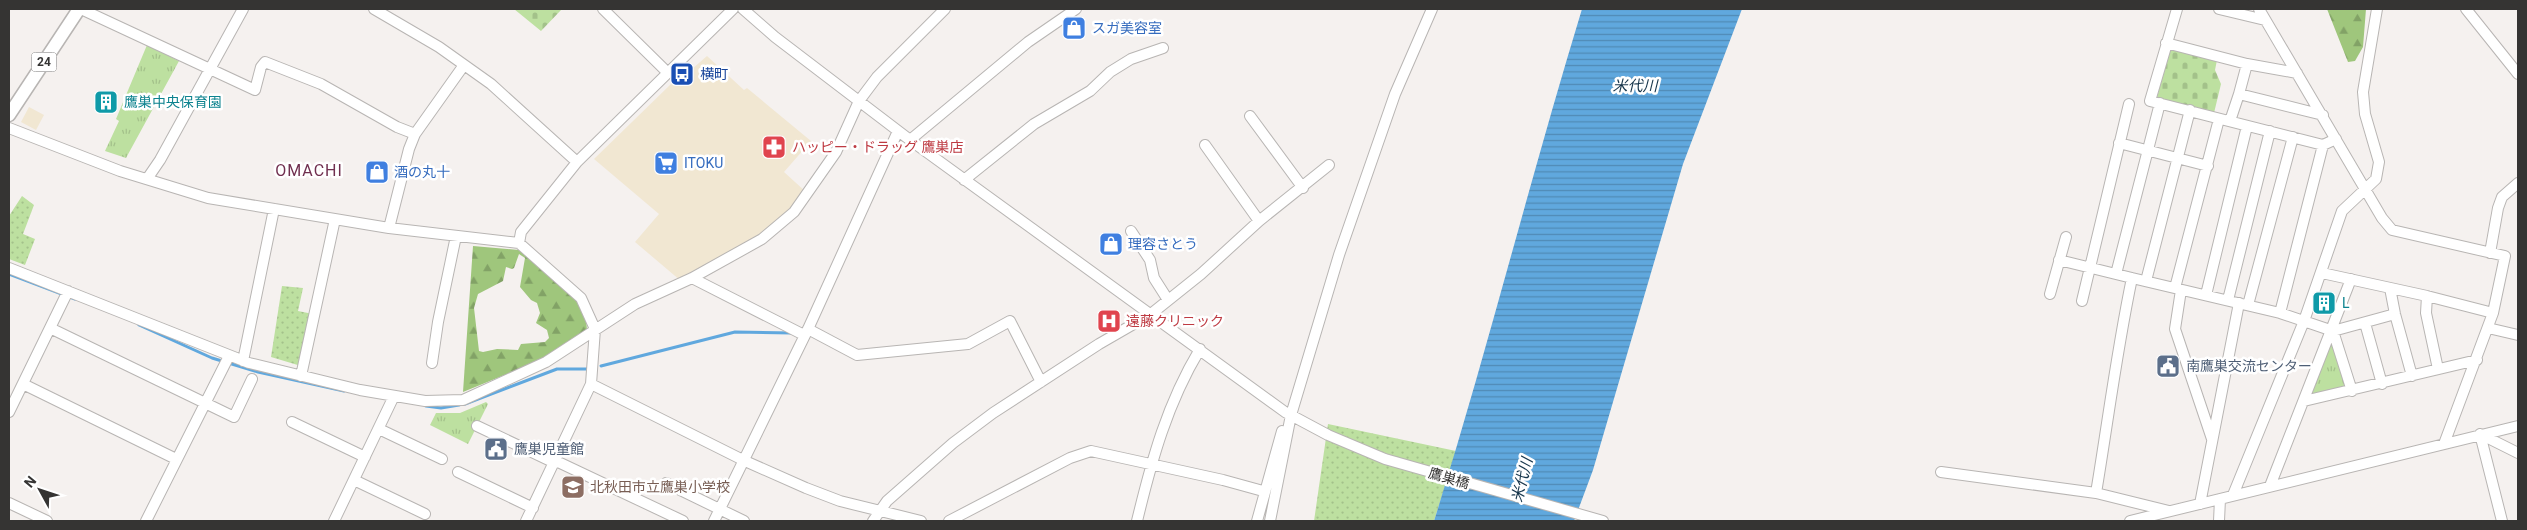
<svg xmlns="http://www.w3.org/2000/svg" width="2527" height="530" font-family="Roboto,'Noto Sans JP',sans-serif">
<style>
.commercial{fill:#f1e7d2}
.grass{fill:url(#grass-dots)}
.forest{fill:url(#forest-firs);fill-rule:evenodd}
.cemetery{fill:url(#cemetery-stones)}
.park{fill:url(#park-tufts)}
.water{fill:url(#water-rules)}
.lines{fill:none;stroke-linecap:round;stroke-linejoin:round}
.stream{stroke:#60a8de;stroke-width:3}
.minor-casing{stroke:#b8b5b3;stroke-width:12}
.major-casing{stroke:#b8b5b3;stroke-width:15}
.minor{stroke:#fff;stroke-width:10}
.major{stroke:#fff;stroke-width:12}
.labels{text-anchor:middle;stroke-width:5;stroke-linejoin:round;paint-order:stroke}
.shield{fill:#fff;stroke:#727170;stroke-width:1}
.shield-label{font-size:12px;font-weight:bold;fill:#353433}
.shop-label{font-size:14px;fill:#366cbe;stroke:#fff;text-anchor:start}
.transit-label{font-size:14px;fill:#164399;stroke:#fff;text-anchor:start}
.culture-label{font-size:14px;fill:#0d838f;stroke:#fff;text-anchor:start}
.health-label{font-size:14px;fill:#be3a42;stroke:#fff;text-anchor:start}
.service-label{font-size:14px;fill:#4e5e75;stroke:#fff;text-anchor:start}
.street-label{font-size:14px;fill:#353433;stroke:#fff}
.education-label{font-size:14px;fill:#785e54;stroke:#fff;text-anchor:start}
.water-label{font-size:15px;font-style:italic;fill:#16354b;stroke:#fff}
.quarter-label{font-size:16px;letter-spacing:1px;fill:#702f4f;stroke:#fff}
</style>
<defs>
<pattern id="grass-dots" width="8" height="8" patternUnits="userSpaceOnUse" patternTransform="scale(1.25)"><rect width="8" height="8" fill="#bde0a0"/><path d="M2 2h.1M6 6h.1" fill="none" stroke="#a3c18a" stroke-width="1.8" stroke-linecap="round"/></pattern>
<pattern id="forest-firs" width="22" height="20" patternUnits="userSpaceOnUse" patternTransform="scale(1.25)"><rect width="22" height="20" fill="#9fc67c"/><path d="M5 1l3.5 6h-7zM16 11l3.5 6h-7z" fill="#82a266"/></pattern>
<pattern id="cemetery-stones" width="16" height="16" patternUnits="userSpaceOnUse" patternTransform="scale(1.25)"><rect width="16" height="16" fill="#bde0a0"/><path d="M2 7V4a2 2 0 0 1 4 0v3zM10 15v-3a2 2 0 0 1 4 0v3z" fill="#a3c18a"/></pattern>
<pattern id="park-tufts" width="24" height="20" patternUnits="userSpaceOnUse" patternTransform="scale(1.25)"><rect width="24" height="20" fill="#bde0a0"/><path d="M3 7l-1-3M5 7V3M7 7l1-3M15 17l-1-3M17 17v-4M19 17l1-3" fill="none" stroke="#a3c18a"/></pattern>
<pattern id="water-rules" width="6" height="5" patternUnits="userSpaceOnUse" patternTransform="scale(1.25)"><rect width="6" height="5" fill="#60a8de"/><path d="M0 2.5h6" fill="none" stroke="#508ab5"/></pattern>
</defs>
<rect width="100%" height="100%" fill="#f5f1ef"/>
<path class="commercial" d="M 707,56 L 744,90 L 747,88 L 811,141 L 784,172 L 806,192 L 796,206 L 759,238 L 681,281 L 635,242 L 659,214 L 594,159 L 671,84 L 676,83 Z
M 29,107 L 44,115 L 36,130 L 21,122 Z"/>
<path class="grass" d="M 22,196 L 34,205 L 23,234 L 35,239 L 25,265 L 9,259 L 9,216 Z
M 282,286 L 303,288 L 298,311 L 313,314 L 301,366 L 271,357 Z
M 1328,424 L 1456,451 L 1434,521 L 1314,521 Z"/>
<path class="forest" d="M 2327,9 L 2366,9 L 2363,47 L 2355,61 L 2348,62 Z
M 473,246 L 519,250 L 575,296 L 586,319 L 587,330 L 544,359 L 463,392 ZM 519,254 L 525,258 L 520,287 L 531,300 L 537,303 L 540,313 L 536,323 L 547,330 L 549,338 L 545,342 L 521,344 L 518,350 L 497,349 L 483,352 L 479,351 L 474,308 L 478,294 L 503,281 L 506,267 L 512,269 L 514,268 Z"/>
<path class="cemetery" d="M 514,9 L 562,9 L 541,31 Z
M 2169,49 L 2217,60 L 2215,70 L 2221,84 L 2214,113 L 2157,98 Z"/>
<path class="park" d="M 147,45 L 179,61 L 126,158 L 105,151 L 119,121 L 116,119 Z
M 2333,342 L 2348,388 L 2311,395 L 2330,346 Z
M 486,402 L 488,404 L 468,444 L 430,425 L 436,413 L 460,413 Z"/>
<path class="water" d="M 1582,9 L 1742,9 L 1683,164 L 1593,470 L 1574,521 L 1434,521 C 1487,352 1530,179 1582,9 Z"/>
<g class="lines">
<path class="stream" d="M 9,274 L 75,299
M 139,325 L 212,358 L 258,372 L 344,391
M 601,366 L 735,332 L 792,333
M 465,404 L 557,369 L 588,369
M 426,406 L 441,408 L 459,405"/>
<g class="minor-casing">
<path id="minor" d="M 81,9 L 255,90 L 261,67 L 265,62 L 321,84 L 397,127 L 415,134
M 374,9 L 439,47 L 491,84 L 577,162
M 603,9 L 667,72
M 743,9 L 775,37 L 910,140 L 1285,412 L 1328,435 L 1385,459 L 1603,521
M 2177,9 L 2150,101 L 2323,145 L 2336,139
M 2219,9 L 2265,20
M 2259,9 L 2382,218 L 2392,230 L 2505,256 L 2493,313 L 2444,444
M 2466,9 L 2518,74
M 2166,43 L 2247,64 L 2239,94
M 2247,64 L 2297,73
M 1250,116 L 1303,188
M 2230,121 L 2239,94 L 2323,115
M 9,128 L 120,171 L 208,198 L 389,228 L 519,243 L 581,298 L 595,329 L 591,384 L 526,521
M 910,140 L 1028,42 L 1076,9
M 2119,143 L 2208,166
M 1205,145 L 1259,221
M 147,179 L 160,160 L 243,9
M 964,180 L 1034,124 L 1090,91 L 1110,72 L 1131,59 L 1163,48
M 389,228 L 409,149 L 415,134 L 464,65
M 1131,231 L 1150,260 L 1154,278 L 1168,300
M 519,243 L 521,232 L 577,162 L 733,9
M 2490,253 L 2498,208 L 2502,197 L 2518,183
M 2059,260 L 2132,278
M 9,268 L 249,363 L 360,390 L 425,401 L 463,400 L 546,362 L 635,304 L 692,278 L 762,239 L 794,212 L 836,152 L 859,101 L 877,77 L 945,9
M 2322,273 L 2427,296 L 2493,313
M 2116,274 L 2160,103
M 692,278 L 804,335
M 2146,281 L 2190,110
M 2175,288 L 2219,119
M 2390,288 L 2395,314 L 2412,376
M 2181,290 L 2175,329 L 2212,439
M 2050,294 L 2066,237
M 2206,295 L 2247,126
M 2427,296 L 2426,313 L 2438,369
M 2228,300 L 2270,131
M 2082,301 L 2129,104
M 2248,305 L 2293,137
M 2280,313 L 2323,145
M 2365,323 L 2382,384
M 50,328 L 234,417 L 252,379
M 2488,328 L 2518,335
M 808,329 L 857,355 L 968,344 L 1010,321 L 1041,382
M 2333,331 L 2352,391
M 243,361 L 274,209
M 432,363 L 438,322 L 456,236
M 301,376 L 335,219
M 23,384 L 176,459
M 591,384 L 745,461 L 806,488 L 840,501 L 921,521
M 2304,401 L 2477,360
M 9,412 L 68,291
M 292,422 L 365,457
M 477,426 L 555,463
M 379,429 L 442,459
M 2480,434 L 2502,521
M 2480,434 L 2518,453
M 556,461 L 683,521
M 458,472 L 533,508
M 1941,472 L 2096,493 L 2169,511
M 354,480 L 425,514
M 666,483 L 744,521
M 2270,486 L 2351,279
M 2096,493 C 2108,421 2117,349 2132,278 L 2280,313 L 2333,331 L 2395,314
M 2233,495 L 2304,321 L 2342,211 L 2376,179 L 2379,162 L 2365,114 L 2363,92 L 2377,9
M 9,503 L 47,521
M 2200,504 L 2239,303
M 146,521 L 229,356
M 334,521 L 394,396
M 714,521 L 808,329 L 898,131
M 873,521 L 887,501 L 953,443 L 993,413 L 1099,344 L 1151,314 L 1201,274 L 1259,221 L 1329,165
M 949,521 L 1070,458 L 1091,451 L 1223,480 L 1263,491
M 1137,521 C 1152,459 1167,404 1200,349
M 1257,521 L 1282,431
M 1270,521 L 1291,415 L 1339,255 L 1395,94 L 1432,9
M 2130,521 L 2518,426
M 2219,521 L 2220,499"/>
</g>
<g class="major-casing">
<path id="major" d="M 9,115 L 79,9"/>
</g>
<use href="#minor" class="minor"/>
<use href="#major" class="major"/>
</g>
<defs>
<g id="shop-square" transform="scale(1.25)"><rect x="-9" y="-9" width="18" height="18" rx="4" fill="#3f7fe0" stroke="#fff"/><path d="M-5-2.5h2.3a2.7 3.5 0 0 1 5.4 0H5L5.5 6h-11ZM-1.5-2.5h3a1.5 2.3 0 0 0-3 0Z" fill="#fff"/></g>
<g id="bus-square" transform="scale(1.25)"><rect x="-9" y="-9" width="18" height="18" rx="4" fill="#1a4fb4" stroke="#fff"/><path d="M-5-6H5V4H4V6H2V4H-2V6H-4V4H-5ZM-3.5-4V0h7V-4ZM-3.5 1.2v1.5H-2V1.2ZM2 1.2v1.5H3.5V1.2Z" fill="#fff"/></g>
<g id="building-square" transform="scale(1.25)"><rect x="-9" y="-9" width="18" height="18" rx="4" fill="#0f9aa8" stroke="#fff"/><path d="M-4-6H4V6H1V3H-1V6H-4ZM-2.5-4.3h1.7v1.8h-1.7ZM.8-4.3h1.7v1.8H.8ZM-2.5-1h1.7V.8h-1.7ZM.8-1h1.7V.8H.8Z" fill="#fff"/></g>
<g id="pharmacy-square" transform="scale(1.25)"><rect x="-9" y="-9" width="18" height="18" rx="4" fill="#e0444e" stroke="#fff"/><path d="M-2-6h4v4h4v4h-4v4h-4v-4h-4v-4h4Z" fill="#fff"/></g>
<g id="supermarket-square" transform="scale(1.25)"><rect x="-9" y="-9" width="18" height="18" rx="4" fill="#3f7fe0" stroke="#fff"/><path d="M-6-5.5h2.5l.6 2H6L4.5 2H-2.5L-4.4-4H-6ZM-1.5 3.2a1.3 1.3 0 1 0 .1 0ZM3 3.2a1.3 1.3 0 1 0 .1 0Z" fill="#fff"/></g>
<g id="hospital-square" transform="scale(1.25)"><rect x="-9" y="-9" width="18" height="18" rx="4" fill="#e0444e" stroke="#fff"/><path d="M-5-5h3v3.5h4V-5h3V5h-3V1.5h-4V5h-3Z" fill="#fff"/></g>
<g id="civic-square" transform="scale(1.25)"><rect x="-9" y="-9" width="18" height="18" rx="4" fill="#5c6f8a" stroke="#fff"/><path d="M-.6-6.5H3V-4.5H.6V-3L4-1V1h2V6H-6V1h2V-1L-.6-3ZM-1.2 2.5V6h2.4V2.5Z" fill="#fff"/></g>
<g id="school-square" transform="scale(1.25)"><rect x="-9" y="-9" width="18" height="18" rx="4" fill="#8d6e63" stroke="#fff"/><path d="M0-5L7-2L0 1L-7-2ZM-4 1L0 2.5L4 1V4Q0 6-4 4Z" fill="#fff"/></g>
</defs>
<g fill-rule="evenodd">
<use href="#shop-square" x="1074" y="28"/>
<use href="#bus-square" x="682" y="74"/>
<use href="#building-square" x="106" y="102"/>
<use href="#pharmacy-square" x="774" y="147"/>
<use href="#supermarket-square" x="666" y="163"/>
<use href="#shop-square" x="377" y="172"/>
<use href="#shop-square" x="1111" y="244"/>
<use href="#building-square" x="2324" y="303"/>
<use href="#hospital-square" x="1109" y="321"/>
<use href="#civic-square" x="2168" y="366"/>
<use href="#civic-square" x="496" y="449"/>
<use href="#school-square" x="573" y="487"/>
</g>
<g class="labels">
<rect class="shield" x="31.5" y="52.5" width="25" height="19" rx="4"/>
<g class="shield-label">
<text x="44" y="66">24</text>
</g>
<g class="shop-label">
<text x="1092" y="33">スガ美容室</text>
<text x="684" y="168">ITOKU</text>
<text x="394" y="177">酒の丸十</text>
<text x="1128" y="249">理容さとう</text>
</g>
<g class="transit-label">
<text x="700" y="79">横町</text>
</g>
<g class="culture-label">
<text x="124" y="107">鷹巣中央保育園</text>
<text x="2342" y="308">L</text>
</g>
<g class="health-label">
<text x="792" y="152">ハッピー・ドラッグ 鷹巣店</text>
<text x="1126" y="326">遠藤クリニック</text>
</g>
<g class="service-label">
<text x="2186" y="371">南鷹巣交流センター</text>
<text x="514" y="454">鷹巣児童館</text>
</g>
<g class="street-label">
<text transform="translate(1449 478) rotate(16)" y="5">鷹巣橋</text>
</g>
<g class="education-label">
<text x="590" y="492">北秋田市立鷹巣小学校</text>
</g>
<g class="water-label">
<text x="1635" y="91">米代川</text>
<text transform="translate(1522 480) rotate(-76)" y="5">米代川</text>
</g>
<g class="quarter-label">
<text x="309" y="176">OMACHI</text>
</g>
</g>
<rect width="2527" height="530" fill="none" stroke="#353433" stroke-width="20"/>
<g transform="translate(40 490) rotate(310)" stroke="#ffffff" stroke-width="4" paint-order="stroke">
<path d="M0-4L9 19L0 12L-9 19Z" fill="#353433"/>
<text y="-8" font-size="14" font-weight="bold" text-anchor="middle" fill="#353433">N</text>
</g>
</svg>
